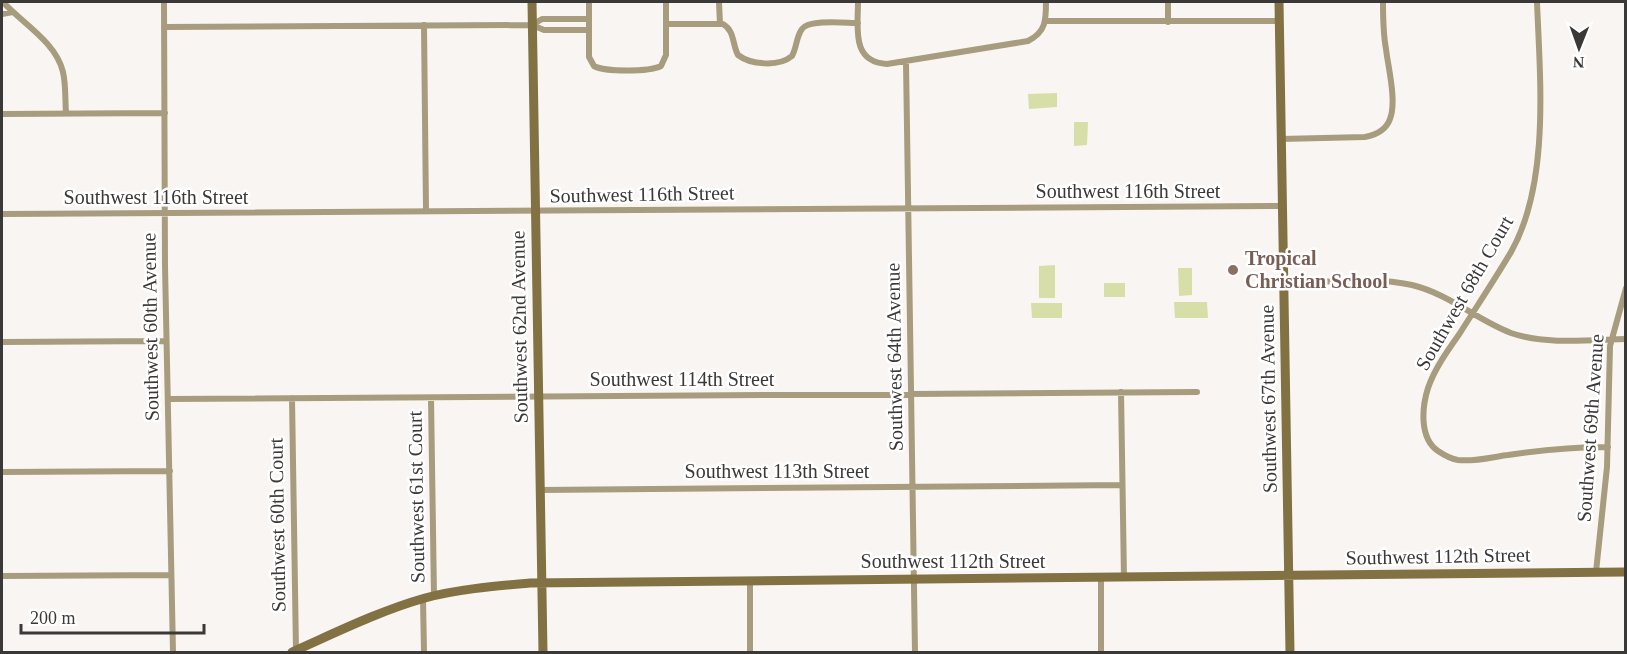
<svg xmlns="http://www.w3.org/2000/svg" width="1627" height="654" font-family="Georgia,serif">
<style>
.green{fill:#d7dea7}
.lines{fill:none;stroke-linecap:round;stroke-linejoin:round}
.street{stroke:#a79c7d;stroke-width:6}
.secondary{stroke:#827142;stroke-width:9}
.education-dot{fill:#8d6e63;stroke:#fff;stroke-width:2}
.labels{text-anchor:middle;stroke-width:5;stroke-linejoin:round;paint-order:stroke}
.street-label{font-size:20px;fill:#3b3938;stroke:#fff}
.education-label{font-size:20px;font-weight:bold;fill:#785e54;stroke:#fff;text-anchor:start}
</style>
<rect width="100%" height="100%" fill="#f9f5f3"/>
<path class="green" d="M 1057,93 L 1057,107 L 1029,109 L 1028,94 Z
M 1074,122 L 1088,122 L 1087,145 L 1074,146 Z
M 1055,265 L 1055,298 L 1039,298 L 1039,266 Z
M 1178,268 L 1192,268 L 1192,295 L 1179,296 Z
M 1104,283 L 1125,283 L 1125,297 L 1104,297 Z
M 1174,302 L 1207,302 L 1208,318 L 1175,318 Z
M 1031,303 L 1062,303 L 1062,318 L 1032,318 Z"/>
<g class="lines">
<path class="street" d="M 3,2 C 22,23 56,42 63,72 C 66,85 65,100 66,113
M 164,2 L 165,266 L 173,652
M 589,2 L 589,57 L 594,66 C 605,72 649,72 661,66 L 666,55 L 666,2
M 719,2 L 720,24
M 858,2 C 858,28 851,62 887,64 L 1028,41 C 1046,32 1046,20 1046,2
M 1168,2 L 1168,22
M 1537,2 C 1540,79 1550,183 1511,252 C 1495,279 1477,306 1460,333 C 1448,350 1435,368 1428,388 C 1422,407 1419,438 1438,451 C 1444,455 1451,459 1458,460 C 1475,462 1492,457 1508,455 C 1541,450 1575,447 1608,447
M 2,14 L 13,12
M 1046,21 L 1279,21
M 666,24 L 723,24 C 735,31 732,44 738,55 C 751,65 779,67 792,56 C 797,47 796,37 802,29 C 809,19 845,23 858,23
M 424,25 L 426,211
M 532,25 L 542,19 L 588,19
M 164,27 L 532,25 L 544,30 L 589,30
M 906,62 L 915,652
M 2,114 L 165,113
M 1281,139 L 1365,137 C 1376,135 1386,130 1390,119 C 1397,101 1388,67 1386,49 C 1383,33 1383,17 1383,2
M 2,214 L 1282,206
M 1284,283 C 1326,283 1372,276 1412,285 C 1449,294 1477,320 1511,333 C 1545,345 1590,340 1626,339
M 2,342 L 166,341
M 1121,392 L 1124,578
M 292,398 L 296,651
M 431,398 L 434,596
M 168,399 L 1197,392
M 2,472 L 170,471
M 540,490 L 1122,485
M 1596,572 L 1607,467 L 1610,346 L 1626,288
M 2,576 L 171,575
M 1101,578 L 1101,652
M 750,581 L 750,652
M 423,599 L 424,652"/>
<path class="secondary" d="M 532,2 L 543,652
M 1279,2 L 1290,652
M 292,652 C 335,633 379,611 425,598 C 458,589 496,586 530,583 L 1626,572"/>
</g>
<circle class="education-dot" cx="1233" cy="270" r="6"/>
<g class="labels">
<g class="street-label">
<text x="1128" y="198">Southwest 116th Street</text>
<text transform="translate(642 194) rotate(-1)" y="7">Southwest 116th Street</text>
<text x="156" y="204">Southwest 116th Street</text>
<text transform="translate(1464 293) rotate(-60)" y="7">Southwest 68th Court</text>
<text transform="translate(150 327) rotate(-91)" y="7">Southwest 60th Avenue</text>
<text transform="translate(519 327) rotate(-91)" y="7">Southwest 62nd Avenue</text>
<text transform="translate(894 357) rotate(-91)" y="7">Southwest 64th Avenue</text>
<text x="682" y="386">Southwest 114th Street</text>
<text transform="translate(1268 399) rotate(-91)" y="7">Southwest 67th Avenue</text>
<text transform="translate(1590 428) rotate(-86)" y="7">Southwest 69th Avenue</text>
<text x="777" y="478">Southwest 113th Street</text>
<text transform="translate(416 497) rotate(-91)" y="7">Southwest 61st Court</text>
<text transform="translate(277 525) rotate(-91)" y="7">Southwest 60th Court</text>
<text transform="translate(1438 556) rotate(-1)" y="7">Southwest 112th Street</text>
<text x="953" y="568">Southwest 112th Street</text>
</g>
<g class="education-label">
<text x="1245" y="265">Tropical<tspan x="1245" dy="23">Christian School</tspan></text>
</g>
</g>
<rect width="1627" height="654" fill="none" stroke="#3b3938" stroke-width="6"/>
<g transform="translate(1579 48) rotate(181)" stroke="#ffffff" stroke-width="4.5" paint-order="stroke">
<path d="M0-4.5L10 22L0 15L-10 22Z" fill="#3b3938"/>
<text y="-9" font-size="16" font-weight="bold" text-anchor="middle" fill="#3b3938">N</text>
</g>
<path d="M21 624v9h183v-9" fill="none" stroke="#3b3938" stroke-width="3"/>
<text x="30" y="624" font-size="18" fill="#3b3938" stroke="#ffffff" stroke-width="4.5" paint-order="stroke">200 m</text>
</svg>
